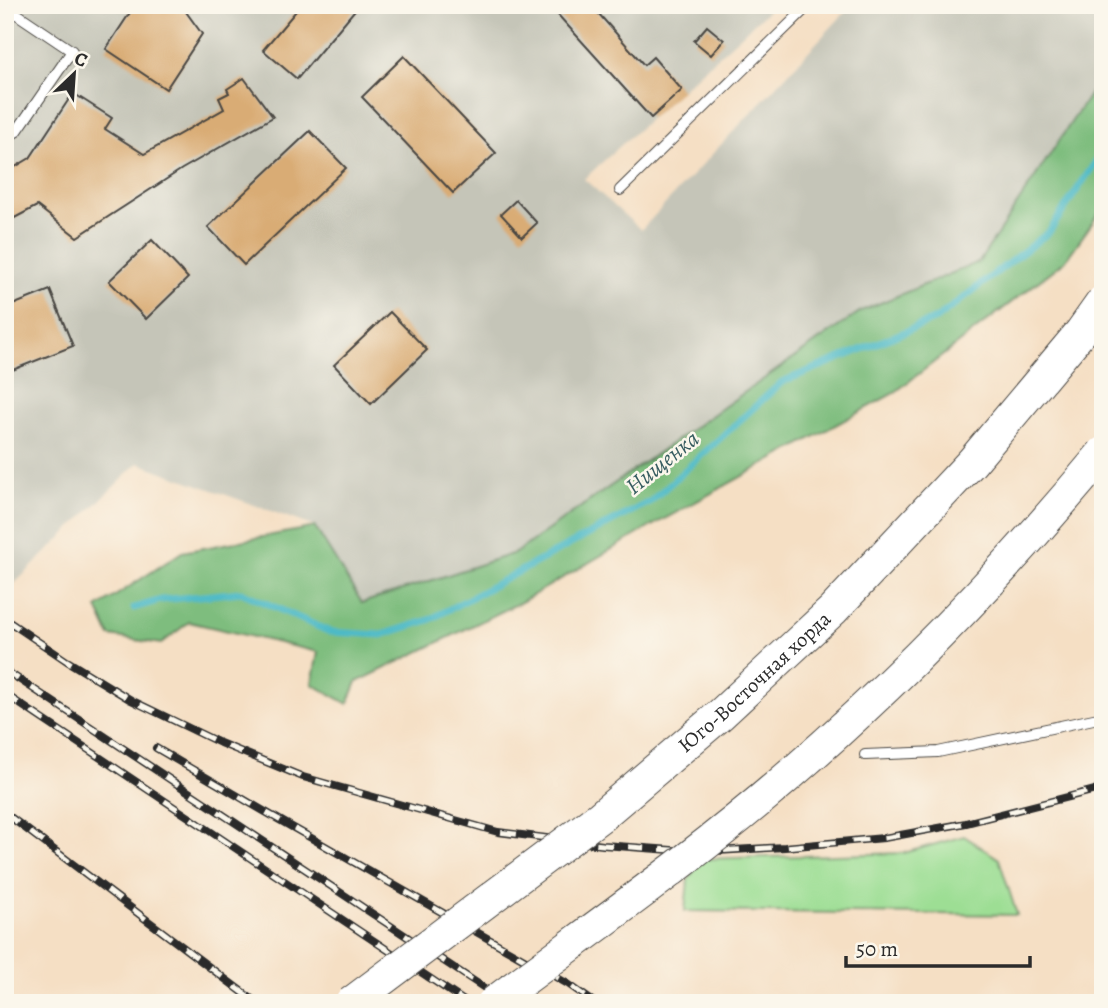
<svg xmlns="http://www.w3.org/2000/svg" width="1108" height="1008" font-family="Alegreya,serif">
<style>
.industrial{fill:#c5c5b8}
.green{fill:#9dde94;stroke:#648460;stroke-width:2}
.forest{fill:#7ebd7e;stroke:#547454;stroke-width:2}
.lines{fill:none;stroke-linecap:round;stroke-linejoin:round}
.stream{stroke:#4dbac6;stroke-width:7}
.building{fill:#d9ac74}
.lane-casing{stroke:#494642;stroke-width:12}
.lane{stroke:#fff;stroke-width:10}
.rail-casing{stroke:#2b2b2b;stroke-width:8}
.rail{stroke:#fbf7ec;stroke-width:5;stroke-dasharray:16;stroke-linecap:butt}
.primary-bridge-casing{stroke:#494642;stroke-width:34;stroke-linecap:butt}
.primary-bridge{stroke:#fff;stroke-width:32}
.labels{text-anchor:middle;stroke-width:5;stroke-linejoin:round;paint-order:stroke}
.street-label{font-size:21px;fill:#2b2b2b;stroke:#fbf7ec}
.water-label{font-size:23px;font-style:italic;fill:#375d61;stroke:#fbf7ec}
</style>
<rect width="100%" height="100%" fill="#fbf7ec"/>
<filter id="ink" filterUnits="userSpaceOnUse"><feTurbulence type="fractalNoise" baseFrequency=".0143" numOctaves="2"/><feDisplacementMap in="SourceGraphic" scale="14" xChannelSelector="R" yChannelSelector="G"/><feConvolveMatrix kernelMatrix="1 2 1 2 8 2 1 2 1" color-interpolation-filters="sRGB"/></filter>
<filter id="wash" filterUnits="userSpaceOnUse"><feTurbulence type="fractalNoise" baseFrequency=".00686" numOctaves="4" result="noise"/><feDisplacementMap in="SourceGraphic" scale="28" xChannelSelector="R" yChannelSelector="G"/><feGaussianBlur stdDeviation="1.57" result="paint"/><feColorMatrix in="noise" values="0 0 0 0 0 0 0 0 0 0 0 0 0 0 0 0 0 1.4 0 .05"/><feComposite in="paint" operator="in"/></filter>
<g filter="url(#wash)">
<rect width="100%" height="100%" fill="#f5dfc4"/>
<path class="industrial" d="M 5,5 L 774,5 L 584,179 L 641,230 L 852,5 L 1103,5 L 1103,74 L 979,262 L 861,311 L 515,553 L 362,603 L 315,527 L 138,463 L 7,591 Z"/>
<path class="green" d="M 964,836 L 999,859 L 1017,915 L 685,911 L 688,880 L 702,859 L 904,853 Z"/>
<path class="forest" d="M 1103,74 L 1103,208 L 1065,261 L 894,393 L 657,523 L 521,602 L 357,682 L 348,704 L 312,684 L 318,652 L 189,622 L 161,644 L 110,636 L 97,608 L 182,552 L 315,527 L 362,603 L 515,553 L 861,311 L 979,262 Z"/>
<g class="lines">
<path class="stream" d="M 134,608 L 161,600 L 241,592 L 330,632 L 382,635 L 429,620 L 651,501 L 782,382 L 936,319 L 1049,232 L 1103,151"/>
</g>
<g id="blocks">
<path class="building" d="M 135,5 L 181,5 L 202,34 L 166,89 L 106,49 Z
M 301,5 L 359,5 L 297,79 L 263,50 Z
M 549,5 L 591,5 L 644,65 L 653,57 L 682,90 L 651,118 Z
M 707,26 L 724,40 L 711,55 L 694,41 Z
M 404,56 L 496,153 L 453,193 L 362,97 Z
M 244,78 L 273,117 L 182,169 L 77,237 L 37,206 L 5,223 L 5,173 L 30,158 L 73,93 L 112,118 L 105,129 L 144,154 L 224,109 L 219,98 L 229,93 L 227,89 Z
M 310,131 L 346,168 L 244,265 L 208,227 Z
M 516,200 L 537,223 L 522,237 L 501,214 Z
M 152,240 L 188,278 L 146,319 L 109,281 Z
M 50,290 L 73,346 L 5,373 L 5,308 Z
M 390,312 L 427,350 L 371,404 L 334,365 Z"/>
</g>
</g>
<g filter="url(#ink)">
<use href="#blocks" fill-opacity="0" stroke="#494642" stroke-width="2"/>
<g class="lines">
<g class="lane-casing">
<path id="lane" d="M 5,6 L 72,51 L 17,131 L 5,138
M 620,190 L 809,5
M 865,755 L 938,752 L 1103,717"/>
</g>
<use href="#lane" class="lane"/>
<g class="rail-casing">
<path id="rail" d="M 5,619 L 67,661 L 131,700 L 220,743 L 303,777 L 498,832 L 603,845 L 699,852 L 785,847 L 884,838 L 966,823 L 1103,788
M 5,670 L 507,1003
M 5,694 L 467,1003
M 156,748 L 262,810 L 568,984 L 595,1003
M 5,813 L 257,1003"/>
</g>
<use href="#rail" class="rail"/>
<g class="primary-bridge-casing">
<g id="primary-bridge">
<path id="s1" d="M 351,1003 L 601,816 L 720,715 L 833,610 L 972,462 L 1081,332 L 1103,301"/>
<path d="M 493,1003 C 593,928 698,855 792,773 C 904,676 1009,567 1103,453"/>
</g>
</g>
<use href="#primary-bridge" class="primary-bridge"/>
</g>
</g>
<g class="labels">
<g class="street-label">
<text dy="7" stroke="none"><textPath href="#s1" startOffset="516">Юго-Восточная хорда</textPath></text>
</g>
<g class="water-label">
<text transform="translate(662 462) rotate(-39)" y="8">Нищенка</text>
</g>
</g>
<rect width="1108" height="1008" fill="none" stroke="#fbf7ec" stroke-width="28"/>
<g transform="translate(74 74) rotate(25)" stroke="#fbf7ec" stroke-width="5" paint-order="stroke">
<path d="M0-5L12 26L0 18L-12 26Z" fill="#2b2b2b"/>
<text y="-10" font-size="19" font-weight="bold" text-anchor="middle" fill="#2b2b2b">С</text>
</g>
<path d="M846 956v10h184v-10" fill="none" stroke="#2b2b2b" stroke-width="3.5"/>
<text x="856" y="956" font-size="21" fill="#2b2b2b" stroke="#fbf7ec" stroke-width="5" paint-order="stroke">50 m</text>
</svg>
